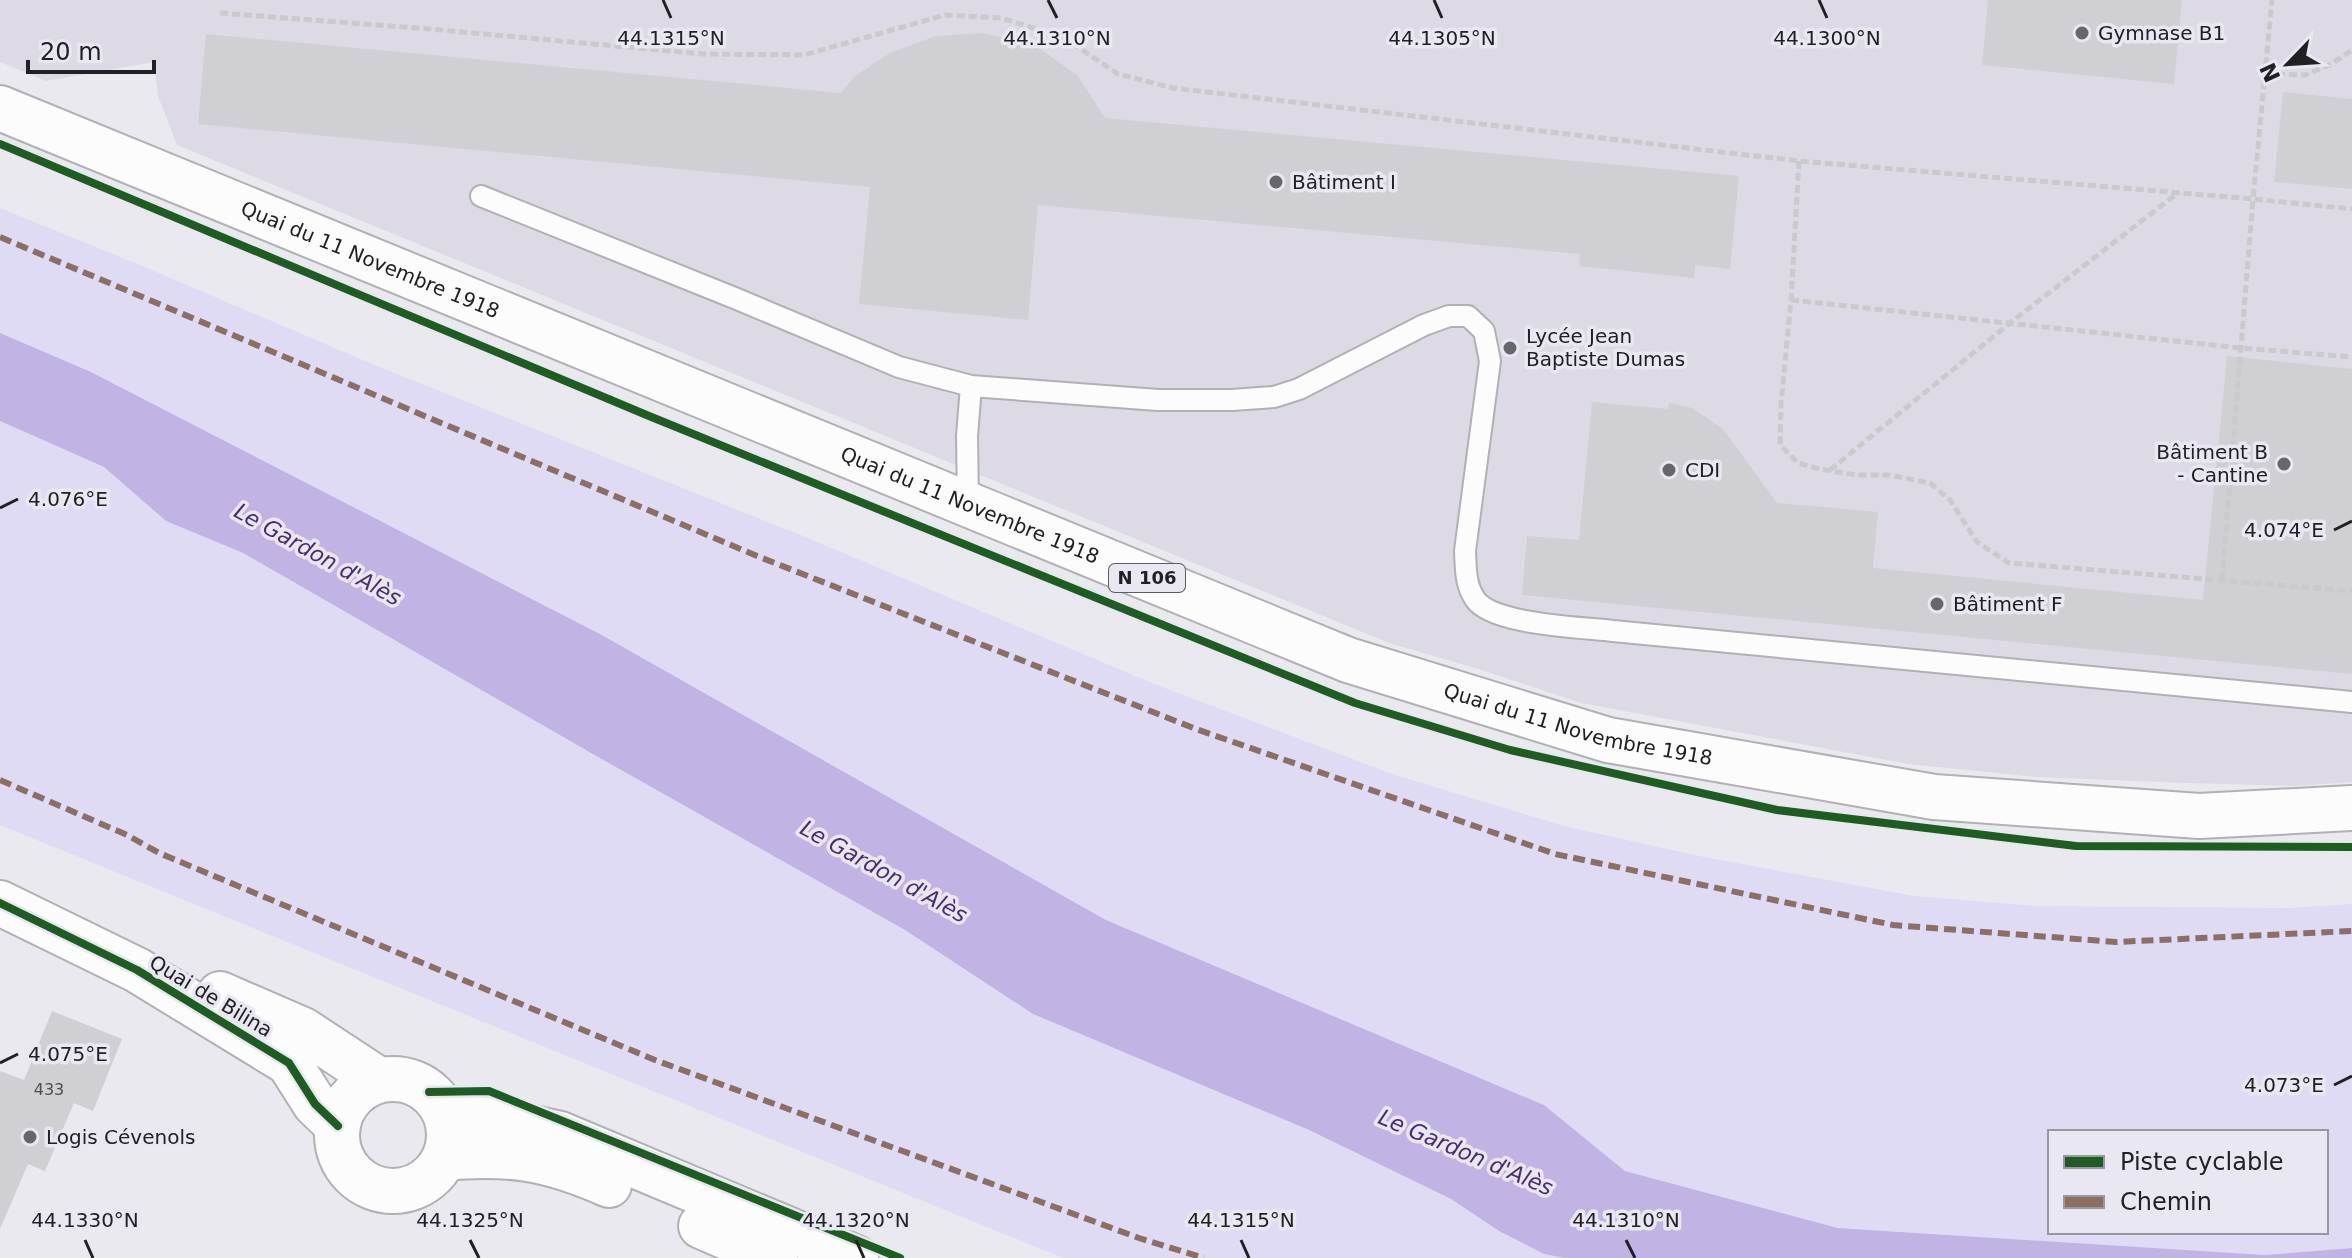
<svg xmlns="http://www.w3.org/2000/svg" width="2352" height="1258" font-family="'DejaVu Sans',sans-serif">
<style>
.built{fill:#dddae6}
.green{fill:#e0dbf4;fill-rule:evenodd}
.water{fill:#c1b4e4}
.building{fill:#d0cfd3}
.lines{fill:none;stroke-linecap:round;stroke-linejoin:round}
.service-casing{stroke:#b1b0b4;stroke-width:24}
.secondary-casing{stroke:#b1b0b4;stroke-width:48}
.primary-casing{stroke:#b1b0b4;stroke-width:48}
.path{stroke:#cac9cb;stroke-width:5;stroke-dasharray:8 4;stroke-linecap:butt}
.service{stroke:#fcfcfd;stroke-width:20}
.secondary{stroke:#fcfcfd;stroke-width:44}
.primary{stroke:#fcfcfd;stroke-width:44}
.quiet{stroke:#8d6e63;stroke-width:6;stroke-dasharray:12 6;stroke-linecap:butt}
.cycleway-casing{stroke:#e9e7f1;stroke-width:13}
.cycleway{stroke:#1b5e20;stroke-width:8}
.ticks{fill:none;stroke:#212024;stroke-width:3}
.poi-dot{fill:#67666b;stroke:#e9e7f1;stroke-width:3}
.labels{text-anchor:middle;stroke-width:7;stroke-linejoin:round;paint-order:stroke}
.number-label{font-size:16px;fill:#4d4c50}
.shield{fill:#e9e7f1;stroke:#5d5c62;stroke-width:2}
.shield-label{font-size:18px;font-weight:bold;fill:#212024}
.poi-label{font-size:20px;fill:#212024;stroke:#e9e7f1;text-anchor:start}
.street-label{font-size:20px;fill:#212024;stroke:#e9e7f1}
.water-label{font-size:22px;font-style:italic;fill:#482d79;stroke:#e9e7f1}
.ticks-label{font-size:20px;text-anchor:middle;fill:#212024;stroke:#e9e7f1;stroke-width:7;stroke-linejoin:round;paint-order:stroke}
</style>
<rect width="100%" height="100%" fill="#eae9ef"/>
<path class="built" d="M 0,0 L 2352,0 L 2352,782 L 2293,786 L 2186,783 L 2036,777 L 1908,764 L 1581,703 L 1485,671 L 1389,643 L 177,145 L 158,96 L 154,62 L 46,81 L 0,62 Z"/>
<path class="green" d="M 0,208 L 140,265 L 377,366 L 803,536 L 1152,683 L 1392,774 L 1564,826 L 1699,856 L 1914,896 L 2036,906 L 2291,908 L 2352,904 L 2352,1248 L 2265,1255 L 1838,1228 L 1625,1171 L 1544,1105 L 1106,920 L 600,634 L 91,372 L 0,334 ZM 2050,1132 L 2326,1132 L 2326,1232 L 2050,1232 Z
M 0,421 L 104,467 L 166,521 L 243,553 L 598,757 L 905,930 L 1033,1014 L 1309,1130 L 1451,1199 L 1499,1231 L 1544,1254 L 1565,1258 L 1063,1258 L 0,825 Z"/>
<path class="water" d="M 0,333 L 91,372 L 600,634 L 1106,920 L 1544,1105 L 1625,1171 L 1838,1228 L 2265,1255 L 2352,1248 L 2352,1258 L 1565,1258 L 1544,1254 L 1499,1231 L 1451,1199 L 1309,1130 L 1033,1014 L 905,930 L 598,757 L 243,553 L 166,521 L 104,467 L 0,421 Z"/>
<path class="building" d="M 1988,0 L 2182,0 L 2174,84 L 1982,65 Z
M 983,33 L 1035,45 L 1078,76 L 1105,118 L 1739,176 L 1730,269 L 1695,265 L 1694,278 L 1579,266 L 1580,254 L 1038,205 L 1028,320 L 859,304 L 870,187 L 198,124 L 206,34 L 841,93 L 855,76 L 890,53 L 936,36 Z
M 2283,92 L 2352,99 L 2352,189 L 2274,182 Z
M 2227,356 L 2352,369 L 2352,674 L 1522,595 L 1527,536 L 1579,540 L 1592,402 L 1668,409 L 1669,403 L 1692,408 L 1723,429 L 1777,503 L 1878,512 L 1873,568 L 2203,600 Z
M 52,1011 L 122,1039 L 93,1111 L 74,1103 L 45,1171 L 28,1164 L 0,1229 L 0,1071 L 24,1080 Z"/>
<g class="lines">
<g class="service-casing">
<path id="service" d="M 481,196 L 737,299 L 899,367 L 971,386
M 968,505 L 967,436 L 971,386 L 1158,400 L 1232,400 L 1274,397 L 1299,389 L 1424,325 L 1449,316 L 1468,316 L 1484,331 L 1490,361 L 1465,551 C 1466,569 1465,584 1475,599 C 1492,625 1582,627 1613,631 L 2352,702"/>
</g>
<g class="secondary-casing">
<path id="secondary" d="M 0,903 L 137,970 L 289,1063 L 315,1104 L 338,1126
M 220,994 L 303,1030 L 379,1080
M337 1135a56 56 0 1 1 112 0a56 56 0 1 1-112 0Z
M 448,1122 L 474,1118 L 520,1125 L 560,1134 L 856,1258
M 444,1158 C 509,1152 548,1158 609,1185
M 701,1226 L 775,1258"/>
</g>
<g class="primary-casing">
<g id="primary">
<path id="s1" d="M 0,108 L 1348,660 L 1608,740 L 1934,797 L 2199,816 L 2352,808"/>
</g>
</g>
<path class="path" d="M 220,13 L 430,29 L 703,54 L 804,55 L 945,15 L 1001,18 L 1043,31 L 1075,45 L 1118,74 L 1173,88 L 1799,161 L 2253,199 L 2272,0
M 2265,74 L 2305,75 L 2331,64 L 2352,50
M 1799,161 L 1791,300 L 1781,404 L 1780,445 L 1798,463 L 1820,469 L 1856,475 L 1889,475 L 1930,483 L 1950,500 L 1977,542 L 2009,563 L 2352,591
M 1791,300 L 2241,348 L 2352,357
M 1830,470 L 2010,323 L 2179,192
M 2222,580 L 2253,199 L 2352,209"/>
<use href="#service" class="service"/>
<use href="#secondary" class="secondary"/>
<use href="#primary" class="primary"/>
<path class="quiet" d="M 0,237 L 757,556 L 1196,729 L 1555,854 L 1893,925 L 2116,942 L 2352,931
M 0,780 L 127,835 L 159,853 L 655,1060 L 1139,1238 L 1204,1258"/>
<g class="cycleway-casing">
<path id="cycleway" d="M 0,144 L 649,416 L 1355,703 L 1510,750 L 1777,810 L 2076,846 L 2352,847
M 0,903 L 137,970 L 289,1063 L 315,1104 L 338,1126
M 429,1092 L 489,1091 L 900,1258"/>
</g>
<use href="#cycleway" class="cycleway"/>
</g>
<path class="ticks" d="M 663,0 L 671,18M 1048,0 L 1057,18M 1434,0 L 1442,18M 1819,0 L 1827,18M 0,508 L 18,499M 2334,530 L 2352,521M 0,1063 L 18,1054M 2334,1085 L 2352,1076M 85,1240 L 93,1258M 470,1240 L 479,1258M 856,1240 L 864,1258M 1241,1240 L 1249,1258M 1626,1240 L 1635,1258"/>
<g class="poi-dot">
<circle cx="2082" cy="33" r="8"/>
<circle cx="1276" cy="182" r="8"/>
<circle cx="1510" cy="348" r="8"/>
<circle cx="2284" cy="464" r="8"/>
<circle cx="1669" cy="470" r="8"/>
<circle cx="1937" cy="604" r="8"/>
<circle cx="30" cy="1137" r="8"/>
</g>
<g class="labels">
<g class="number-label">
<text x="49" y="1095">433</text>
</g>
<rect class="shield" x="1109" y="564" width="76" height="28" rx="6"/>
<g class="shield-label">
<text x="1147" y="584">N 106</text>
</g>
<g class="poi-label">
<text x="2098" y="40">Gymnase B1</text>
<text x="1292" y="189">Bâtiment I</text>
<text x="1526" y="343">Lycée Jean<tspan x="1526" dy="23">Baptiste Dumas</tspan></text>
<text x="2268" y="459" text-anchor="end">Bâtiment B<tspan x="2268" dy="23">- Cantine</tspan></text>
<text x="1685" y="477">CDI</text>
<text x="1953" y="611">Bâtiment F</text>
<text x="46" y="1144">Logis Cévenols</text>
</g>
<g class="street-label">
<text dy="7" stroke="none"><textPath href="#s1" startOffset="400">Quai du 11 Novembre 1918</textPath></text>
<text dy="7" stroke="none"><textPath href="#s1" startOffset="1048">Quai du 11 Novembre 1918</textPath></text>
<text dy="7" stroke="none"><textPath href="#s1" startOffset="1696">Quai du 11 Novembre 1918</textPath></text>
<text transform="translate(211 996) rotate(31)" y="7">Quai de Bilina</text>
</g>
<g class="water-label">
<text transform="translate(318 554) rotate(29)" y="8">Le Gardon d'Alès</text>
<text transform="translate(884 871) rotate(29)" y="8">Le Gardon d'Alès</text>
<text transform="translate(1466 1152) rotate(23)" y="8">Le Gardon d'Alès</text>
</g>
</g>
<g class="ticks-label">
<text x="671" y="45">44.1315°N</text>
<text x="1057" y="45">44.1310°N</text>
<text x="1442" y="45">44.1305°N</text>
<text x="1827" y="45">44.1300°N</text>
<text x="68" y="506">4.076°E</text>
<text x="2284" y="537">4.074°E</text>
<text x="68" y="1061">4.075°E</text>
<text x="2284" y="1092">4.073°E</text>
<text x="85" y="1227">44.1330°N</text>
<text x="470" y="1227">44.1325°N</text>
<text x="856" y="1227">44.1320°N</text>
<text x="1241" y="1227">44.1315°N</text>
<text x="1626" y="1227">44.1310°N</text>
</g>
<rect x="2048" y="1130" width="280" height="104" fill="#e9e7f1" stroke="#99979f" stroke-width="2"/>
<rect x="2064" y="1156" width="40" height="12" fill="#1b5e20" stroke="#99979f" stroke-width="2"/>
<text x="2120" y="1170" font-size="24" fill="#212024">Piste cyclable</text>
<rect x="2064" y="1196" width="40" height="12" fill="#8d6e63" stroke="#99979f" stroke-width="2"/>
<text x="2120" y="1210" font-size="24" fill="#212024">Chemin</text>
<g transform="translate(2288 64) rotate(245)" stroke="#e9e7f1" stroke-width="6" paint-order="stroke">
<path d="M0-6L14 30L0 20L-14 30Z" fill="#212024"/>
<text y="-12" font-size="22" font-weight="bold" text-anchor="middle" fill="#212024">N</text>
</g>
<path d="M28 60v12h126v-12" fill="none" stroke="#212024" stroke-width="4"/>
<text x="40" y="60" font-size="24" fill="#212024" stroke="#e9e7f1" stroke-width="6" paint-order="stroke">20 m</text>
</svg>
